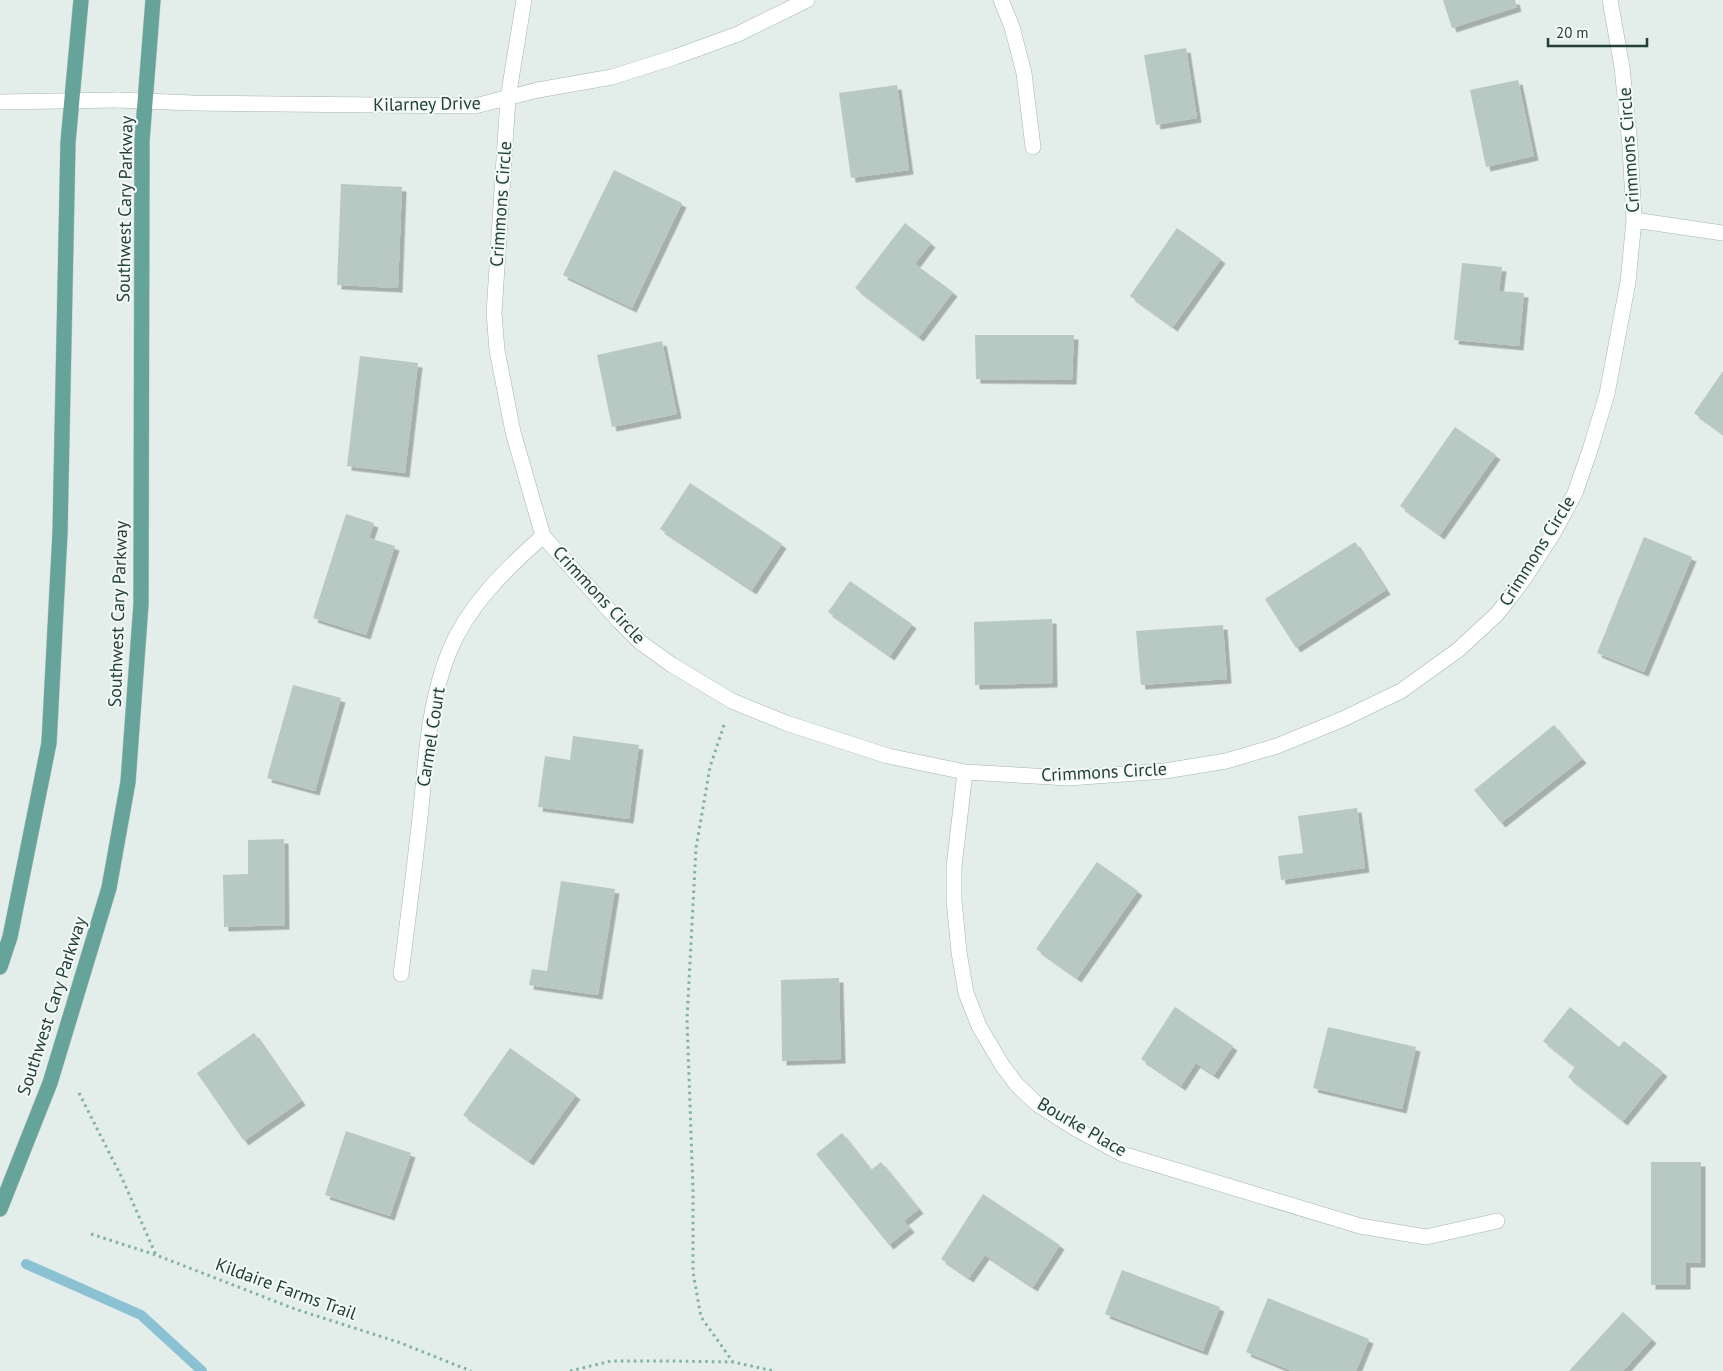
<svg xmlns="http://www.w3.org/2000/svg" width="1723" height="1371" font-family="'PT Sans',sans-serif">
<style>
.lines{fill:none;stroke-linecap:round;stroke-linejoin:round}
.stream{stroke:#8ac1d3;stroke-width:10}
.building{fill:#b8c8c3;filter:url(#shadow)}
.street-casing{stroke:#a5b5b1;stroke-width:16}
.secondary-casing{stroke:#a1b9b3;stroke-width:16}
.primary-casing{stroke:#c1c9c8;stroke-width:16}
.path{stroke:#82b1a7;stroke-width:3;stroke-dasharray:2.5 4;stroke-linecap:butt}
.street{stroke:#fff;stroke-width:15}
.secondary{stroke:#fff;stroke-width:15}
.primary{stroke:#66a39a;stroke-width:15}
.labels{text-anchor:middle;stroke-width:4;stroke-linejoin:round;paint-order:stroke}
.street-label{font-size:18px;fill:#223f3a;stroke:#f3f9f7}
</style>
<defs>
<filter id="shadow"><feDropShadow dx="4.5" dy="4.5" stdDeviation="0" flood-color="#0004"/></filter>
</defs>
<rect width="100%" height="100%" fill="#e3ede9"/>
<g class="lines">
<path class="stream" d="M 26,1264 L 141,1315 L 202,1371"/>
</g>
<path class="building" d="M 1443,0 L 1515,0 L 1517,7 L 1452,28 Z
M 1186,48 L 1197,118 L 1156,125 L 1144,55 Z
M 1518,80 L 1534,156 L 1486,167 L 1470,90 Z
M 897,85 L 909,170 L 851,178 L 839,93 Z
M 614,170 L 682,203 L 632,308 L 563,275 Z
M 341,184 L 402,187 L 398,288 L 337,285 Z
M 905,223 L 931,243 L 915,264 L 953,292 L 919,337 L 855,288 Z
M 1177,228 L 1221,259 L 1173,327 L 1130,296 Z
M 1462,263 L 1502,267 L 1499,291 L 1524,293 L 1519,346 L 1454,340 Z
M 975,335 L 1074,335 L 1072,380 L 976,379 Z
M 662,341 L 677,414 L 612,427 L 597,355 Z
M 360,356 L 418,363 L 405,473 L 347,466 Z
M 1723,371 L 1723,434 L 1694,413 Z
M 1455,427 L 1496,455 L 1440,535 L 1400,506 Z
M 690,483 L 782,544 L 752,590 L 660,529 Z
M 346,514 L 374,523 L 369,538 L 395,546 L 366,635 L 313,618 Z
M 1644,537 L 1692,557 L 1644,672 L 1597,653 Z
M 1355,542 L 1386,590 L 1296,648 L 1265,599 Z
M 850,581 L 912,624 L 890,656 L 828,612 Z
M 1052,619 L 1053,683 L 975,685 L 974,622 Z
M 1223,625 L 1227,679 L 1141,685 L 1136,631 Z
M 293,685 L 341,698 L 315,791 L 267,778 Z
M 1554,725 L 1582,759 L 1501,823 L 1474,790 Z
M 573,736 L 639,745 L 629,819 L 538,807 L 545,756 L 570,760 Z
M 1357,808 L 1365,868 L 1281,880 L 1278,856 L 1303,853 L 1298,816 Z
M 284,839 L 285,925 L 224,927 L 223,875 L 248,874 L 248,840 Z
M 1097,862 L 1138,891 L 1077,978 L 1036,949 Z
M 561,881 L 615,889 L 598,995 L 529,985 L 532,969 L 547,971 Z
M 839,978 L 841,1059 L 782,1061 L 781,980 Z
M 1175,1007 L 1233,1046 L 1214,1075 L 1196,1063 L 1181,1086 L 1141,1059 Z
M 1570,1007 L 1619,1047 L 1624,1041 L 1663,1072 L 1623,1121 L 1568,1077 L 1575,1067 L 1543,1041 Z
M 1328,1027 L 1416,1047 L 1402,1109 L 1313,1088 Z
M 254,1033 L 301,1101 L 244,1141 L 197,1073 Z
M 510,1048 L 576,1095 L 529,1161 L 463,1115 Z
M 346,1131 L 411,1153 L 390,1216 L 325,1195 Z
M 842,1133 L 871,1170 L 881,1162 L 919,1209 L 904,1221 L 910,1228 L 889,1245 L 816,1154 Z
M 1651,1162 L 1701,1162 L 1701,1263 L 1686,1263 L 1686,1285 L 1651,1285 Z
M 983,1194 L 1060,1245 L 1033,1287 L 985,1255 L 969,1278 L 941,1259 Z
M 1122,1270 L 1220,1307 L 1203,1351 L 1105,1314 Z
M 1268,1298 L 1369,1339 L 1356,1371 L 1292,1371 L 1246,1352 Z
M 1623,1312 L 1652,1339 L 1623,1371 L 1569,1371 Z"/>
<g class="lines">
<g class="street-casing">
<path id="street" d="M 524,0 L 508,98 L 494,313 L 497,350 L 513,432 L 543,536 L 618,620 L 640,642 L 672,665 L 732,701 L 786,723 L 888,756 L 965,772 L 1069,778 L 1165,771 L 1226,761 L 1277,746 L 1343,719 L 1401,691 L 1458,650 L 1497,614 L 1524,579 L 1554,532 L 1575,493 L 1590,450 L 1607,394 L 1628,282 L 1634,220 L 1630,146 L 1622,67 L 1610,0
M 1001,0 L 1012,27 L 1024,73 L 1033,147
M 118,100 L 193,103 L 475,106 L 538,90 L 612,77 L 675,57 L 738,34 L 807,0
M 1634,220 L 1723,233
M 965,772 L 954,867 L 954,900 L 959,952 L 966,993 L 979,1026 L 1002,1065 L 1017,1085 L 1037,1104 L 1076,1129 L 1122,1154 L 1360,1226 L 1426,1237 L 1497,1221
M 401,974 C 408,919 415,864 421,808 C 426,756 429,702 449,652 C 468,605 506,569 543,536"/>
</g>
<g class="secondary-casing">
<path id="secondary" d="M 0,102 L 118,100"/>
</g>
<g class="primary-casing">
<path id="primary" d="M 0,967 L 10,937 L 49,743 L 60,533 L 68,142 L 81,0
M 0,1209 L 50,1083 L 109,888 L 128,782 L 141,604 L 142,141 L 153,0"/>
</g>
<path class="path" d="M 724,725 L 710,767 L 696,848 L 687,1019 L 693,1190 L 693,1272 L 701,1317 L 733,1362
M 79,1093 L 121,1176 L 156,1255
M 91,1234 L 156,1255 L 295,1309 L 398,1342 L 471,1371
M 570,1371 L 611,1361 L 669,1361 L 733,1362 L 774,1371"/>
<use href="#street" class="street"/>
<use href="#secondary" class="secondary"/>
<use href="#primary" class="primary"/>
</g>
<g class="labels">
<g class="street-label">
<text transform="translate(427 104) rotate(-1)" y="6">Kilarney Drive</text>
<text transform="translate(1629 150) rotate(-94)" y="6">Crimmons Circle</text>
<text transform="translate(501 204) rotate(-86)" y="6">Crimmons Circle</text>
<text transform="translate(125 209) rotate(-89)" y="6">Southwest Cary Parkway</text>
<text transform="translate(1537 551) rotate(-58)" y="6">Crimmons Circle</text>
<text transform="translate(599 595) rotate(47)" y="6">Crimmons Circle</text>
<text transform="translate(118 614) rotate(-88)" y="6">Southwest Cary Parkway</text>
<text transform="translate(431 737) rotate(-81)" y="6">Carmel Court</text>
<text transform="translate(1104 772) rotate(-3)" y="6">Crimmons Circle</text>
<text transform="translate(52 1006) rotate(-72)" y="6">Southwest Cary Parkway</text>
<text transform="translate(1082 1127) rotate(30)" y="6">Bourke Place</text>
<text transform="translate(286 1289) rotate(20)" y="6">Kildaire Farms Trail</text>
</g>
</g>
<path d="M1548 38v8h99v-8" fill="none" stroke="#223f3a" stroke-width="2.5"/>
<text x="1556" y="38" font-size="15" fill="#223f3a" stroke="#f3f9f7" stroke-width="4" paint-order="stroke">20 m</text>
</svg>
